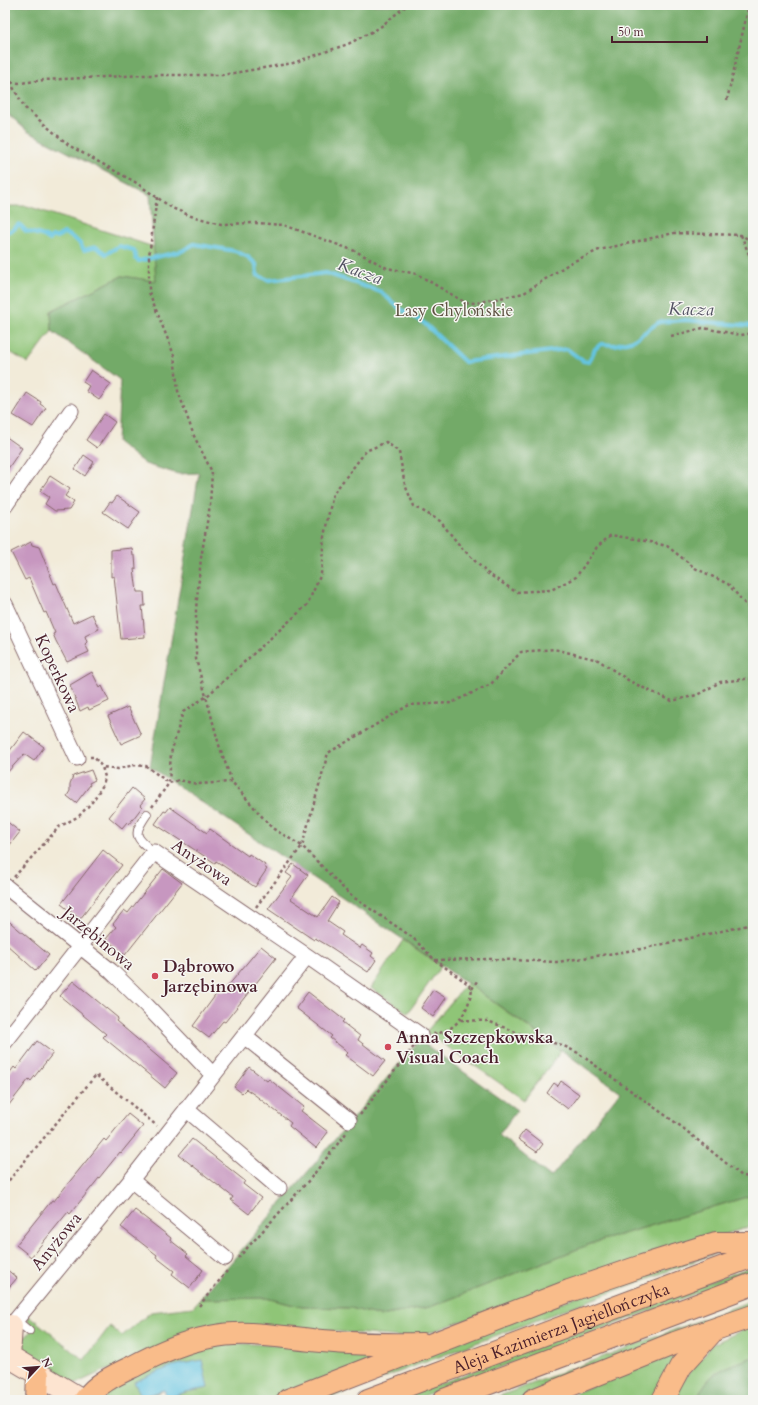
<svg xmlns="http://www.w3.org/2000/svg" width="758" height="1405" font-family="Cardo,serif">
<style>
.green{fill:#8fc577;stroke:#6c7251}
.forest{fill:#73aa68;stroke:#5e644a}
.water{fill:#64c5e2;stroke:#577286}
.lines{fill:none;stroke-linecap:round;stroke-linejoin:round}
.stream{stroke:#64c5e2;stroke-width:4}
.building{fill:#c797c0}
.lane-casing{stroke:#856668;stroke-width:10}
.street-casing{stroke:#856668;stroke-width:17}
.secondary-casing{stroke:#856668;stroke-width:24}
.highway-casing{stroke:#856668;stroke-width:24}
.path{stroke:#856668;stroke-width:2.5;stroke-dasharray:3 3;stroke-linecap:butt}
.lane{stroke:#fff;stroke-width:8}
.street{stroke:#fff;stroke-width:15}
.secondary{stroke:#fde4d0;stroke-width:22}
.highway{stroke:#f9bc8a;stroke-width:22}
.poi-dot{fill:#d1495b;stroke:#f6f6f2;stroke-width:1.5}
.labels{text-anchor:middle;stroke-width:3;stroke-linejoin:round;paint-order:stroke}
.park-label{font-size:17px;fill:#5f5142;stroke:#f6f6f2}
.street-label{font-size:17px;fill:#4a1f2b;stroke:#f6f6f2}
.poi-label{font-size:17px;font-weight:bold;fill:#4a1f2b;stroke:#f6f6f2;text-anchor:start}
.water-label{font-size:18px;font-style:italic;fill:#525162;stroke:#f6f6f2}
</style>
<rect width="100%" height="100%" fill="#f6f6f2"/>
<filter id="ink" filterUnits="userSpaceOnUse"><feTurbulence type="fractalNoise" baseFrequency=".025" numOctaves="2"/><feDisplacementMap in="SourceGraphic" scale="8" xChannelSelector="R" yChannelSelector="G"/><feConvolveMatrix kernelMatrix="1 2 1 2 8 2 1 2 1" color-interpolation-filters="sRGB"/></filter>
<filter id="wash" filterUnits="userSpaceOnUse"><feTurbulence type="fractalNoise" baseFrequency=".012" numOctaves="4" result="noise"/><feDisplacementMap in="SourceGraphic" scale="16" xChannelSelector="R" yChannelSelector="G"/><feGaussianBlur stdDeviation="0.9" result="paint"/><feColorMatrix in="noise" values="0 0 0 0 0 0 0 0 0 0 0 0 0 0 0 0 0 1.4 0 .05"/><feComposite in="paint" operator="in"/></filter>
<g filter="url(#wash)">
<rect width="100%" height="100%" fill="#f2ebd9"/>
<path class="green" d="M 5,206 L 27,206 L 154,247 L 156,281 L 122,276 L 51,311 L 52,331 L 28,363 L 5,349 L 5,317 L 8,305 L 5,304 Z
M 403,940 L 441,966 L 408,1013 L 371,988 Z
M 467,983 L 561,1051 L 524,1100 L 426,1032 Z
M 753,1195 L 753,1226 L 712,1238 L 427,1333 L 402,1337 L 283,1327 L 103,1371 L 77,1383 L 73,1383 L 18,1354 L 18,1330 L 26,1337 L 34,1327 L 28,1321 L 28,1315 L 84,1360 L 110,1326 L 122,1336 L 151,1312 L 193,1307 L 200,1299 L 266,1298 L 302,1307 L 351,1308 L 380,1316 L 430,1307 L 593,1243 Z
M 716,1253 L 324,1400 L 303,1400 L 607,1285 Z
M 753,1266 L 753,1272 L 413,1400 L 396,1400 Z
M 753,1300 L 753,1308 L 535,1394 L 518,1400 L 489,1400 Z
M 753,1325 L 753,1357 C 726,1368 708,1370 697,1400 L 670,1400 L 673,1392 L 713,1344 Z
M 228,1343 L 357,1349 L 385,1357 L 271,1400 L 163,1400 L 186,1392 L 208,1388 L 202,1360 L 172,1366 L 134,1382 L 142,1397 L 164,1390 L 144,1400 L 105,1400 L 107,1393 L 159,1362 Z
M 681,1347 L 657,1400 L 559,1400 Z"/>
<path class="forest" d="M 5,5 L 753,5 L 753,1195 L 593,1243 L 430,1307 L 380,1316 L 351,1308 L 302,1307 L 266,1298 L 200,1299 L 419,1040 L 517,1110 L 499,1135 L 551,1177 L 620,1092 L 467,983 L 150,767 L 199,473 L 178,474 L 145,464 L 117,442 L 120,380 L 52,331 L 51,311 L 122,276 L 156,281 L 150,195 L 27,131 L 5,111 Z
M 753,1357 L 753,1400 L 697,1400 C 708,1370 726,1368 753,1357 Z"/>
<path class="water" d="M 202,1360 L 208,1388 L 186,1392 L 161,1400 L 166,1396 L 164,1390 L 142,1397 L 134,1382 L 172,1366 Z"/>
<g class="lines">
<path class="stream" d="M 5,233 L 13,230 L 19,224 L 26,231 L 44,236 L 50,240 L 52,237 L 57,237 L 64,233 C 74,238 80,241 84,250 L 96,247 L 106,254 L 119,246 L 134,250 L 136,259 L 139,261 L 182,251 L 194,244 L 235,251 L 248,257 L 256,264 L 257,275 L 269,280 L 326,273 L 381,292 L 399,308 L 424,323 L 465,362 L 567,349 L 583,361 L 589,362 L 595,349 L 601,344 L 615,345 L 634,340 L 659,322 L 685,320 L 753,326"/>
</g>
<g id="blocks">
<path class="building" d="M 91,370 L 111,384 L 99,400 L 86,391 L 89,386 L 83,382 Z
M 27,393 L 41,402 L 40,404 L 46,408 L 33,427 L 13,415 Z
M 104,414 L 115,422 L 97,448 L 86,440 Z
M 5,436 L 22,448 L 5,473 Z
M 84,455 L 94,462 L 85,476 L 75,469 Z
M 50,476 L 70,489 L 65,496 L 74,502 L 69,510 L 55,511 L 45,504 L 49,497 L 40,491 Z
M 117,496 L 140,512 L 128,529 L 103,512 L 110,502 L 112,503 Z
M 31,542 L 32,545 L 39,547 L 54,584 L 56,583 L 73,623 L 92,614 L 99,629 L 85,636 L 87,642 L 85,644 L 89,652 L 67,662 L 56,641 L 53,634 L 55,633 L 46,612 L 44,613 L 29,578 L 25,580 L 11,552 Z
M 132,548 L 133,556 L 135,556 L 136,569 L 134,569 L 137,592 L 144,592 L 145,606 L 142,606 L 145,637 L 121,639 L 114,576 L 111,577 L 111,550 Z
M 92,672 L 100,688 L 102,686 L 109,701 L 89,710 L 88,707 L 80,711 L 70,685 Z
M 128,707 L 141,735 L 121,744 L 108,716 Z
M 24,732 L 44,747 L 34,761 L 24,754 L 5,775 L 5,757 Z
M 91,770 L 95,780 L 89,783 L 90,785 L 76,803 L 67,796 L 70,791 L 70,784 L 73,776 Z
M 132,788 L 145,799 L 140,805 L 142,807 L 136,815 L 129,824 L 127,822 L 122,828 L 109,817 Z
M 170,807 L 207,833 L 210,829 L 248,856 L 249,854 L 265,865 L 264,867 L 267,869 L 255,887 L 216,861 L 215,863 L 155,824 L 164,811 L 166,812 Z
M 5,820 L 20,832 L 5,851 Z
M 103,850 L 122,865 L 80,919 L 61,904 Z
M 293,864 L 308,875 L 291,899 L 318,917 L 332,897 L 339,902 L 327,921 L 343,932 L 341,935 L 360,948 L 362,945 L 373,953 L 371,956 L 376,960 L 368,972 L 332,948 L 315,938 L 314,940 L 268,909 L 292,877 L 286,873 Z
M 163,869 L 182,883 L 125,955 L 106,939 L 116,927 L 113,924 L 124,910 L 128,913 Z
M 5,918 L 49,955 L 36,971 L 5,943 Z
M 261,946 L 276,958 L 225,1022 L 223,1021 L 209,1038 L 193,1026 L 220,989 L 223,992 Z
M 73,981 L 118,1018 L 116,1021 L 177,1073 L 165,1088 L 103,1037 L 106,1034 L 60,996 Z
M 433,990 L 446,998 L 433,1017 L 421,1008 Z
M 308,992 L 344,1020 L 342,1022 L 360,1036 L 358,1040 L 385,1061 L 373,1076 L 345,1055 L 348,1052 L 330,1038 L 332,1036 L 296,1008 Z
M 37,1041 L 53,1053 L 31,1081 L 29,1079 L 5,1110 L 5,1079 L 14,1067 L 16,1069 Z
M 249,1067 L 267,1081 L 269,1079 L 304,1107 L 301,1111 L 328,1132 L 316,1148 L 289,1126 L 291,1123 L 255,1095 L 246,1089 L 242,1093 L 234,1087 Z
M 561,1081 L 579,1094 L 568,1109 L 547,1093 L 554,1083 L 558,1086 Z
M 128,1114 L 143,1126 L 121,1153 L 120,1152 L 70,1214 L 68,1212 L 31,1257 L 16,1245 L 52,1200 L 54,1201 L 104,1139 L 106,1141 Z
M 525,1130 L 543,1144 L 537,1152 L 518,1139 Z
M 192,1139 L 245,1181 L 243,1184 L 261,1198 L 249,1214 L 231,1200 L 233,1197 L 179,1155 Z
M 135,1210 L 171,1238 L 170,1240 L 188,1254 L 186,1256 L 203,1270 L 190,1288 L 172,1274 L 174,1271 L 156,1257 L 157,1255 L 121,1227 Z
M 5,1268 L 17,1278 L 5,1292 Z"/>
</g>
</g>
<g filter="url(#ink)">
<use href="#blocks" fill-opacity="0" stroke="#856668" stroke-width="1"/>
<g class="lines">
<g class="lane-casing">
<path id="lane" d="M 147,814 C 133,834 134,837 154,852
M 16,1320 L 29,1331"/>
</g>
<g class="street-casing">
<path id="street" d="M 5,506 L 71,411
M 5,604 L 77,758
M 5,886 L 111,971 L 147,1006 L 213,1075
M 244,1036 L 349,1120
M 5,1042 L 154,852 L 307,956 L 420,1035
M 186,1109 L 279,1188
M 131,1180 L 225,1258
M 11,1326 L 131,1180 L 307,956"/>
</g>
<g class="secondary-casing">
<path id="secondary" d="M 5,1329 L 11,1326 L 9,1357
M 5,1354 L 82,1400"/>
</g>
<g class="highway-casing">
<g id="highway">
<path d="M 37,1400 L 38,1375"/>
<path d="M 85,1400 C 97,1383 115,1375 134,1366 C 158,1353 183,1342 210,1337 C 247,1329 284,1338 322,1341 C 355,1344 388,1345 422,1344"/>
<path d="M 288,1400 L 569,1291 L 642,1266 L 716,1243 L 753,1243"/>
<path id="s1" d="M 368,1400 L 753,1256"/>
<path d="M 444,1400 L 753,1284"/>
<path d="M 533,1400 L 675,1343 L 753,1316"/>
<path d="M 663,1400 L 681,1366 L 711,1333"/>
</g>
</g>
<path class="path" d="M 5,82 L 21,83 L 44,80 L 144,75 L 222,75 L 293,63 L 348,44 L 379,28 L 407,5
M 10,82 L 25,108 L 70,146 L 135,182 L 172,208 L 191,216 L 221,224 L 256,223 L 284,225 L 355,251 L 387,268 L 417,274 L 464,302 L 476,303 L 524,293 L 570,263 L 599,250 L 674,233 L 741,235 L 753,242
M 727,100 L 749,5
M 157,197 L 149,256 L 149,292 L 174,355 L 178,391 L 194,436 L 212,472 L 210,505 L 201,558 L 196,609 L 196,659 L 219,745 L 232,782 L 272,828 L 302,846 L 350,895 L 412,937 L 435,960 L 467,983 L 472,989 C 468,1012 457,1032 432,1034
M 741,235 L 753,264
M 671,336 L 703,328 L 741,335 L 753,333
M 90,757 L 94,757 L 102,767
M 152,807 L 169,783 L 179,780 L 197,784 L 232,782
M 14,877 L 59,827 L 79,816 L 92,802 L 103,785 L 105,777 L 102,767 L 118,769 L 134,765 L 146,766 L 169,783 L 171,753 L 183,712 L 207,696 L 307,605 L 321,574 L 324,536 L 333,494 L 366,451 L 386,442 L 399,452 L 405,485 L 414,506 L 440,521 L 461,547 L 487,573 L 516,592 L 551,590 L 576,577 L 597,547 L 611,535 L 641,540 L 667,546 L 695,568 L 728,584 L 753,613
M 256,907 L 302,846 L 328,753 L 409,705 L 451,703 L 491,684 L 521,652 L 554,649 L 598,660 L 631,682 L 672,701 L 697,695 L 720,682 L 753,678
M 435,960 L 491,959 L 557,962 L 641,949 L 753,924
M 472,989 L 477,981
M 461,1020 L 488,1021 L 528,1037 L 562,1045 L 578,1053 L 679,1125 L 742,1176 L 751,1177 L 753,1175
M 360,1115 L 415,1045
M 5,1176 L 9,1181
M 5,1185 L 96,1075 L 157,1126
M 238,1258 L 310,1179 L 347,1132
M 199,1306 L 227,1271"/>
<use href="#lane" class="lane"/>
<use href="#street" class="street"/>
<use href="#secondary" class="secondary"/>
<use href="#highway" class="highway"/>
</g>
</g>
<g class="poi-dot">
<circle cx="155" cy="976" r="4"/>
<circle cx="388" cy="1047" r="4"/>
</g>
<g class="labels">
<g class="park-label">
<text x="454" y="316">Lasy Chylońskie</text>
</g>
<g class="street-label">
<text transform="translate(58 673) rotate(65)" y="6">Koperkowa</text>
<text transform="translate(202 862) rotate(34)" y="6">Anyżowa</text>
<text transform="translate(99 938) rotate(40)" y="6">Jarzębinowa</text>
<text transform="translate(56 1241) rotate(-51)" y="6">Anyżowa</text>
<text dy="6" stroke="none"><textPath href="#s1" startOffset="206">Aleja Kazimierza Jagiellończyka</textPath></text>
</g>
<g class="poi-label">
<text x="163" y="972">Dąbrowo<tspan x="163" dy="20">Jarzębinowa</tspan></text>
<text x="396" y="1043">Anna Szczepkowska<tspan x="396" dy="20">Visual Coach</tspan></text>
</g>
<g class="water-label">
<text transform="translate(360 271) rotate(20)" y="6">Kacza</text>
<text transform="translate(691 309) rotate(1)" y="6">Kacza</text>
</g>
</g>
<rect width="758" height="1405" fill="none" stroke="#f6f6f2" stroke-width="20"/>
<g transform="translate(38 1367) rotate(64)" stroke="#f6f6f2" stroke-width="3" paint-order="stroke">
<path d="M0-3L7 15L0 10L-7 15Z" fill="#4a1f2b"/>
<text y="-6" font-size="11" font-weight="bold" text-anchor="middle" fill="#4a1f2b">N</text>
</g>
<path d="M612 36v6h95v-6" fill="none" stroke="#4a1f2b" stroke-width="2"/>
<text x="618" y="36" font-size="12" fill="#4a1f2b" stroke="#f6f6f2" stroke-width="3" paint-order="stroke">50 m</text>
</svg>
